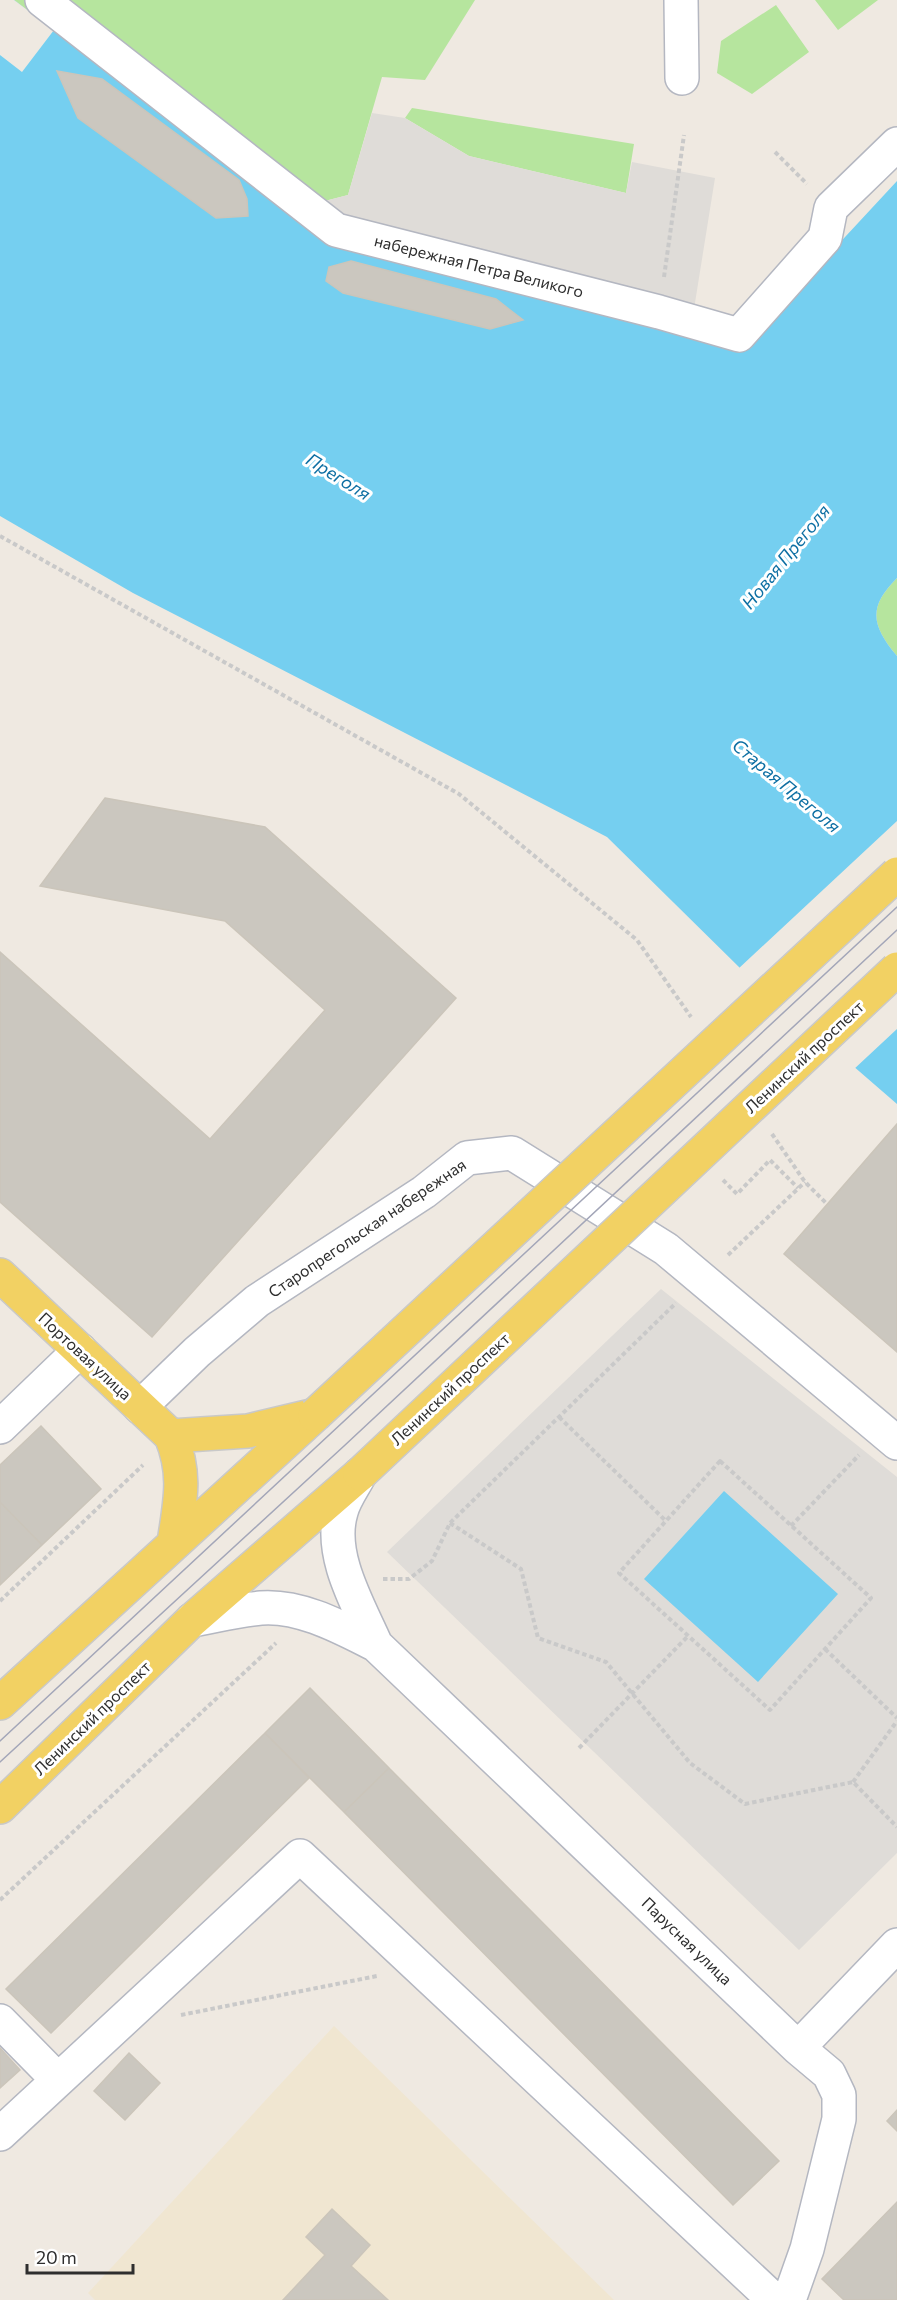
<svg xmlns="http://www.w3.org/2000/svg" width="897" height="2300" font-family="Commissioner,sans-serif">
<style>
.education{fill:#f0e6d1}
.green{fill:#b6e59e}
.plaza{fill:#dfdcd8}
.water{fill:#75cff0}
.pier{fill:#efe9e1}
.building{fill:#cbc7bf;stroke:#cbc5ba;stroke-width:1.5}
.lines{fill:none;stroke-linecap:round;stroke-linejoin:round}
.minor-casing{stroke:#b4b7c1;stroke-width:36}
.major-casing{stroke:#c9c9c9;stroke-width:36}
.path{stroke:#c9c9c9;stroke-width:4;stroke-dasharray:4.5 3;stroke-linecap:butt}
.minor{stroke:#fff;stroke-width:33}
.major{stroke:#f2d163;stroke-width:33}
.tram{stroke:#a3a6b8;stroke-width:1.5}
.major-bridge-casing{stroke:#c9c9c9;stroke-width:36;stroke-linecap:butt}
.major-bridge{stroke:#f2d163;stroke-width:33}
.labels{text-anchor:middle;stroke-width:6;stroke-linejoin:round;paint-order:stroke}
.street-label{font-size:16px;fill:#2e2e2e;stroke:#fff}
.water-label{font-size:18px;font-style:italic;fill:#0d6fa3;stroke:#fff}
</style>
<rect width="100%" height="100%" fill="#efe9e1"/>
<path class="education" d="M 334,2026 L 614,2300 L 95,2300 L 88,2293 Z"/>
<path class="green" d="M 14,0 L 475,0 L 425,80 L 382,77 L 348,195 L 321,202 L 305,227 Z
M 815,0 L 878,0 L 838,30 Z
M 776,5 L 809,52 L 752,94 L 717,73 L 721,41 Z
M 412,108 L 634,144 L 626,193 L 469,156 L 405,118 Z
M 897,578 L 897,656 C 871,625 868,607 897,578 Z"/>
<path class="plaza" d="M 372,113 L 405,118 L 469,156 L 626,193 L 632,162 L 715,178 L 694,309 L 743,347 L 333,247 L 305,227 L 321,202 L 348,195 Z
M 661,1289 L 897,1477 L 897,1853 L 799,1950 L 387,1552 Z"/>
<path class="water" d="M 0,0 L 14,0 L 333,247 L 743,347 L 897,181 L 897,578 C 868,607 871,625 897,656 L 897,1104 L 740,968 L 607,837 L 133,593 L 0,516 Z
M 724,1491 L 838,1594 L 758,1682 L 644,1579 Z"/>
<path class="pier" d="M 0,0 L 14,0 L 54,30 L 22,72 L 0,55 Z
M 897,821 L 897,1029 L 853,1070 L 737,970 Z"/>
<path class="building" d="M 57,71 L 102,79 L 239,180 L 247,199 L 248,216 L 216,218 L 78,118 Z
M 351,261 L 496,299 L 523,320 L 490,329 L 343,293 L 326,281 L 329,267 Z
M 105,798 L 265,827 L 456,998 L 152,1337 L 0,1202 L 0,952 L 210,1139 L 325,1010 L 225,921 L 40,886 Z
M 897,1124 L 897,1352 L 784,1254 Z
M 41,1426 L 101,1489 L 42,1545 L 0,1502 L 0,1465 Z
M 0,1502 L 42,1545 L 0,1585 Z
M 310,1688 L 389,1768 L 344,1812 L 265,1733 Z
M 265,1733 L 309,1778 L 51,2033 L 6,1989 Z
M 389,1768 L 779,2161 L 733,2205 L 344,1812 Z
M 0,2048 L 20,2070 L 0,2088 Z
M 129,2053 L 160,2083 L 125,2120 L 94,2091 Z
M 897,2110 L 897,2131 L 887,2121 Z
M 897,2202 L 897,2300 L 844,2300 L 822,2279 Z
M 332,2209 L 370,2245 L 351,2266 L 388,2300 L 283,2300 L 325,2255 L 306,2237 Z"/>
<g class="lines">
<g class="minor-casing">
<path id="minor" d="M 42,0 L 336,230 L 659,312 L 739,335 L 825,238 L 831,208 L 897,144
M 681,0 L 682,78
M 140,1407 L 197,1352 L 257,1301 L 424,1192 L 467,1158 L 512,1153 L 666,1249 L 897,1443
M 0,1427 L 80,1350
M 360,1474 C 354,1486 344,1499 341,1512 C 328,1555 359,1606 376,1645
M 192,1620 C 215,1616 238,1610 261,1608 C 301,1605 342,1628 376,1645 L 798,2048 L 829,2074 L 839,2095 L 839,2119 L 807,2249 L 789,2300
M 0,2021 L 58,2080
M 798,2048 L 897,1945
M 0,2134 L 300,1856 L 774,2300"/>
</g>
<g class="major-casing">
<path id="major" d="M 0,1275 L 171,1436 C 187,1475 180,1502 174,1543
M 171,1436 L 248,1431 L 311,1416
M 0,1703 L 315,1415
M 0,1807 L 192,1620 L 360,1474"/>
</g>
<path class="path" d="M 775,152 L 807,184
M 664,277 L 684,135
M 0,536 L 459,794 L 637,940 L 691,1017
M 772,1134 L 805,1182 L 827,1204
M 723,1180 L 737,1194 L 770,1160 L 798,1188
M 728,1255 L 805,1182
M 559,1417 L 666,1521
M 720,1461 L 871,1598 L 770,1710 L 619,1573 Z
M 450,1523 L 521,1569 L 538,1638 L 606,1662 L 690,1763 L 745,1804 L 853,1782 L 897,1827
M 791,1526 L 859,1455
M 383,1579 L 409,1579 L 432,1561 L 450,1523 L 676,1303
M 0,1601 L 143,1465
M 825,1649 L 897,1718
M 579,1748 L 688,1636
M 853,1782 L 897,1721
M 0,1900 L 276,1643
M 181,2015 L 377,1976"/>
<use href="#minor" class="minor"/>
<use href="#major" class="major"/>
<path class="tram" d="M 0,1741 L 897,907
M 0,1762 L 344,1446 L 897,930"/>
<g class="major-bridge-casing">
<path id="major-bridge" d="M 315,1415 L 897,874
M 360,1474 L 897,969"/>
</g>
<use href="#major-bridge" class="major-bridge"/>
</g>
<g class="labels">
<g class="street-label">
<text transform="translate(479 266) rotate(14)" y="6">набережная Петра Великого</text>
<text transform="translate(804 1057) rotate(-43)" y="6">Ленинский проспект</text>
<text transform="translate(367 1228) rotate(-34)" y="6">Старопрегольская набережная</text>
<text transform="translate(85 1356) rotate(43)" y="6">Портовая улица</text>
<text transform="translate(450 1389) rotate(-43)" y="6">Ленинский проспект</text>
<text transform="translate(92 1718) rotate(-44)" y="6">Ленинский проспект</text>
<text transform="translate(687 1941) rotate(44)" y="6">Парусная улица</text>
</g>
<g class="water-label">
<text transform="translate(338 477) rotate(32)" y="6">Преголя</text>
<text transform="translate(786 557) rotate(-51)" y="6">Новая Преголя</text>
<text transform="translate(786 786) rotate(40)" y="6">Старая Преголя</text>
</g>
</g>
<path d="M27 2264v9h106v-9" fill="none" stroke="#2e2e2e" stroke-width="3"/>
<text x="36" y="2264" font-size="18" fill="#2e2e2e" stroke="#ffffff" stroke-width="4.5" paint-order="stroke">20 m</text>
</svg>
